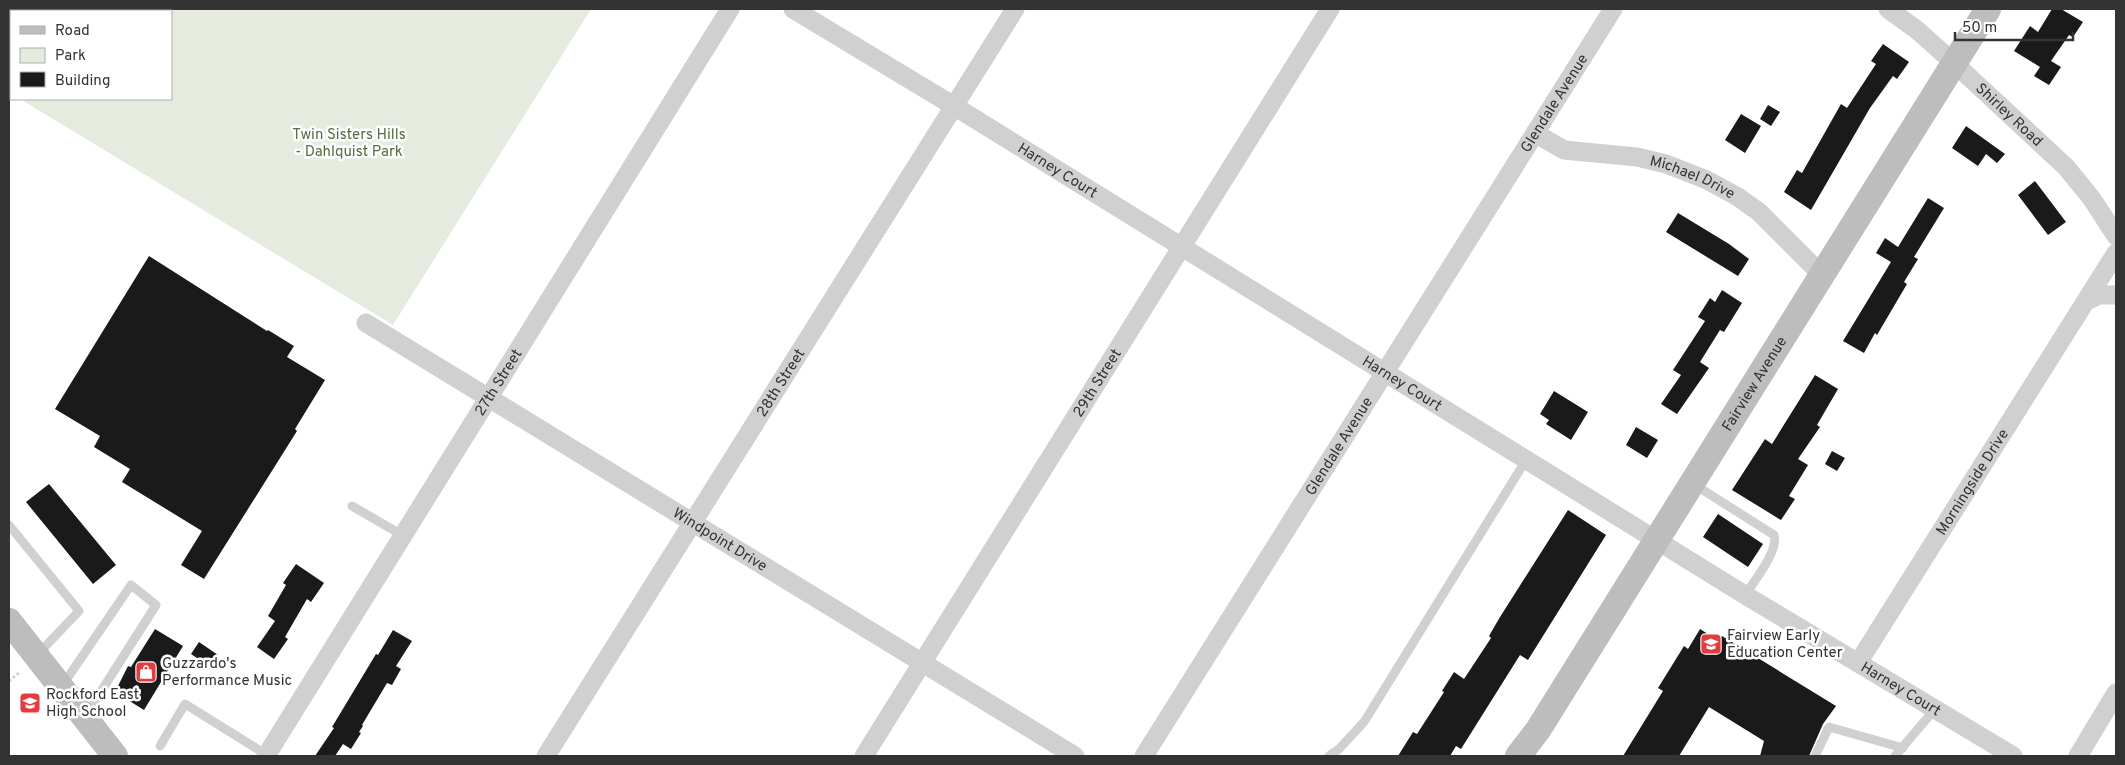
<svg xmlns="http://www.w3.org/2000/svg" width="2125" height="765" font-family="Overpass,sans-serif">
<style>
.green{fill:#e5ecdf}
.building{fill:#1a1a1a}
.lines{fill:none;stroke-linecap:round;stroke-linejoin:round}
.path{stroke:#cdcdcd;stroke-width:3;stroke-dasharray:2.5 2.5;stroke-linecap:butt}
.lane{stroke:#d0d0d0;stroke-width:9}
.street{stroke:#d0d0d0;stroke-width:19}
.secondary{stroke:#bdbdbd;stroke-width:26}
.labels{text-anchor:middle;stroke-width:5;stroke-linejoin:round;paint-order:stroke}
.street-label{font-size:15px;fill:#333;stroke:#fff}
.park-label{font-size:15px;fill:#546f40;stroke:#fff}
.poi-label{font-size:15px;fill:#333;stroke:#fff;text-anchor:start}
</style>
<rect width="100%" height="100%" fill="#fff"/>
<path class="green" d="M 9,9 L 591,9 L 393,325 L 20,99 L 171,99 L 171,11 L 11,11 L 11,94 L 9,92 Z"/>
<path class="building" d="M 2052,9 L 2061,9 L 2083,22 L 2073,37 L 2069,35 L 2051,61 L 2061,67 L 2049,85 L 2034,76 L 2040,67 L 2014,51 L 2030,26 L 2038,32 Z
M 1883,44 L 1909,62 L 1897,79 L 1893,76 L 1870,108 L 1811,210 L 1784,192 L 1797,170 L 1802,173 L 1841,104 L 1847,108 L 1876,64 L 1871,61 Z
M 1768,105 L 1780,112 L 1771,126 L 1760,119 Z
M 1741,114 L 1761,126 L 1745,153 L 1725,140 Z
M 1966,126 L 2005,154 L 1997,163 L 1986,154 L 1978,166 L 1952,148 Z
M 2035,181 L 2066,222 L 2048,235 L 2018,195 Z
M 1928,198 L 1944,208 L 1914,257 L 1918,259 L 1904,282 L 1907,284 L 1877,335 L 1875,333 L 1864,353 L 1843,341 L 1891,262 L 1876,253 L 1885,238 L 1898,247 Z
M 1678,213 L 1729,244 L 1749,259 L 1738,276 L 1666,232 Z
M 149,256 L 267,331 L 268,330 L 294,346 L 287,357 L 325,380 L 295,429 L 297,431 L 204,579 L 181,565 L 202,531 L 122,482 L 130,469 L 94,447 L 100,436 L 55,409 Z
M 1722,290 L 1742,303 L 1724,332 L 1720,330 L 1700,362 L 1709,368 L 1677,414 L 1661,404 L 1681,375 L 1673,370 L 1705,321 L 1698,317 L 1710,298 L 1715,302 Z
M 1815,375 L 1838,389 L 1817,425 L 1820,427 L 1798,459 L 1808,465 L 1789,496 L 1795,499 L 1781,520 L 1732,490 L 1765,439 L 1772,444 Z
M 1554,391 L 1588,412 L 1571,440 L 1546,424 L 1549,420 L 1540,414 Z
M 1636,427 L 1658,440 L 1647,458 L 1626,445 Z
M 1832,451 L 1845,458 L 1837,471 L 1825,464 Z
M 49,484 L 116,565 L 93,584 L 26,502 Z
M 1568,510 L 1606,535 L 1528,660 L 1520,655 L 1461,749 L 1456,746 L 1450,756 L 1398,756 L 1413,732 L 1417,734 L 1444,692 L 1442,691 L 1454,672 L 1464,679 L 1491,638 L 1489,636 L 1500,617 Z
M 1718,514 L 1763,544 L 1748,567 L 1703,537 Z
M 296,564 L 324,583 L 311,602 L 307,599 L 285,637 L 288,639 L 274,659 L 257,647 L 275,621 L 268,616 L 286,585 L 283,583 Z
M 155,629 L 183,646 L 144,710 L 115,692 L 128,666 L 131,667 Z
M 1700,629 L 1719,641 L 1722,636 L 1836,706 L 1823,724 L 1809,756 L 1760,756 L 1764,741 L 1709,707 L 1679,756 L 1623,756 L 1663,691 L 1658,688 L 1684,646 L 1688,649 Z
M 393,630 L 412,641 L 396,666 L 401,669 L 392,685 L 387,683 L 362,725 L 363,726 L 359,732 L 361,733 L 351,749 L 343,744 L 335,756 L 315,756 L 334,728 L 332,727 L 376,654 L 378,655 Z
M 199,642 L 218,655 L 210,667 L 191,654 Z"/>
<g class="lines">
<path class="path" d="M 9,681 L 20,672"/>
<path class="lane" d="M 1695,485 L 1774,535 C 1779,551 1754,581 1745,595
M 352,506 L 402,535
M 9,525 L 79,611 L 38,654
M 62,686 L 131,585 L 156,605 L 86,715
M 160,746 L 185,704 L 267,755
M 1329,756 L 1339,749 L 1364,722 L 1526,460
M 1815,756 L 1829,727 L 1903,748
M 1895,756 L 1935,709"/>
<g class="street">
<path id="s1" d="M 793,9 L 954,106 L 1745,595 L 2013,756"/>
<path id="s2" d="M 1888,9 L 1917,30 L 1954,63 L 2066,167 L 2092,199 L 2116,236"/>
<path id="s3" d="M 1535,133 L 1564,150 L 1637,157 L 1666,164 L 1707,180 L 1738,197 L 1759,212 L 1822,275"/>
<path d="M 2086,301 L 2099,295 L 2116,295"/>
<path id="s4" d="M 366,323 L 1075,756"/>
<path id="s5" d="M 1858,663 L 2116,253"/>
<path id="s6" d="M 266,756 L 730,9"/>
<path id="s7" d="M 546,756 L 1015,9"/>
<path id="s8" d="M 864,756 L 1330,9"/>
<path id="s9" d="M 1144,756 L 1613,9"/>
<path d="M 2078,756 L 2116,693"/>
</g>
<g class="secondary">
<path d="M 9,621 L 115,756"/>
<path id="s10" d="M 1518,756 L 1538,730 L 1988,9"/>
</g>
</g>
<defs>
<g id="school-square" transform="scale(1.125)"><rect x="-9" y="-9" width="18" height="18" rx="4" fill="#e43b40" stroke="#fff"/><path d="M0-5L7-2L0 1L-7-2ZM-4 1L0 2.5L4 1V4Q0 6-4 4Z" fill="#fff"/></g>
<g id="shop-square" transform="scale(1.125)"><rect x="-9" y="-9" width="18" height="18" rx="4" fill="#e43b40" stroke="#fff"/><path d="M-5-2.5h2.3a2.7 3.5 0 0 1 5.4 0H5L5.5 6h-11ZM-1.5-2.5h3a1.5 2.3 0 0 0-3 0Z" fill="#fff"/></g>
</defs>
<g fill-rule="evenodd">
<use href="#school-square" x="1711" y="644"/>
<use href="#shop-square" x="146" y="672"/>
<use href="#school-square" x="30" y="703"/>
</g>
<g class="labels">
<g class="street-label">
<text dy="5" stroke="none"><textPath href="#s9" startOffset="771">Glendale Avenue</textPath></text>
<text dy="5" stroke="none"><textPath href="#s2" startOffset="161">Shirley Road</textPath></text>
<text dy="5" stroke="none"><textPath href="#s1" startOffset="310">Harney Court</textPath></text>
<text dy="5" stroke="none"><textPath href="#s3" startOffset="166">Michael Drive</textPath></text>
<text dy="5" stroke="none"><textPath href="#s6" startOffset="440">27th Street</textPath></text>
<text dy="5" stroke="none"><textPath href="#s8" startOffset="440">29th Street</textPath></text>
<text dy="5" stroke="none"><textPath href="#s7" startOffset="441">28th Street</textPath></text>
<text dy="5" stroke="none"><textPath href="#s1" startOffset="715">Harney Court</textPath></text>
<text dy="5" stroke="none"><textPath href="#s10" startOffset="441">Fairview Avenue</textPath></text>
<text dy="5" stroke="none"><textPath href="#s9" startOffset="366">Glendale Avenue</textPath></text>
<text dy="5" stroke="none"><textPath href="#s5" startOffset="214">Morningside Drive</textPath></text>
<text dy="5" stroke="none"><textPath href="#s4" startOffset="415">Windpoint Drive</textPath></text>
<text dy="5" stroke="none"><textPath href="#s1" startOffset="1300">Harney Court</textPath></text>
</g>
<g class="park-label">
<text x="349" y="139">Twin Sisters Hills<tspan x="349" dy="17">- Dahlquist Park</tspan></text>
</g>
<g class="poi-label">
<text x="1727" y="640">Fairview Early<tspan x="1727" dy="17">Education Center</tspan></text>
<text x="162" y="668">Guzzardo's<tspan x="162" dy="17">Performance Music</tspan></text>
<text x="46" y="699">Rockford East<tspan x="46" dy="17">High School</tspan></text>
</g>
</g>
<rect width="2125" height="765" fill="none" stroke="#333333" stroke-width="20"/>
<rect x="10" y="10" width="162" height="90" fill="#ffffff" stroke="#adadad"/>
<rect x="20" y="26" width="25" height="8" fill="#bdbdbd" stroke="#adadad"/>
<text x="55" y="35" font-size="15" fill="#333333">Road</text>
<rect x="20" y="48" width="25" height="15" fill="#e5ecdf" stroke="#adadad"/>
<text x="55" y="60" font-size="15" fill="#333333">Park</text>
<rect x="20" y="72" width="25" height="15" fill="#1a1a1a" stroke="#adadad"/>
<text x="55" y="85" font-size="15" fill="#333333">Building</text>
<path d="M1955 32v8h118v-8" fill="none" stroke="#333333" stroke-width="2.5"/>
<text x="1962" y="32" font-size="15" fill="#333333" stroke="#ffffff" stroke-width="4" paint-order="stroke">50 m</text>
</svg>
